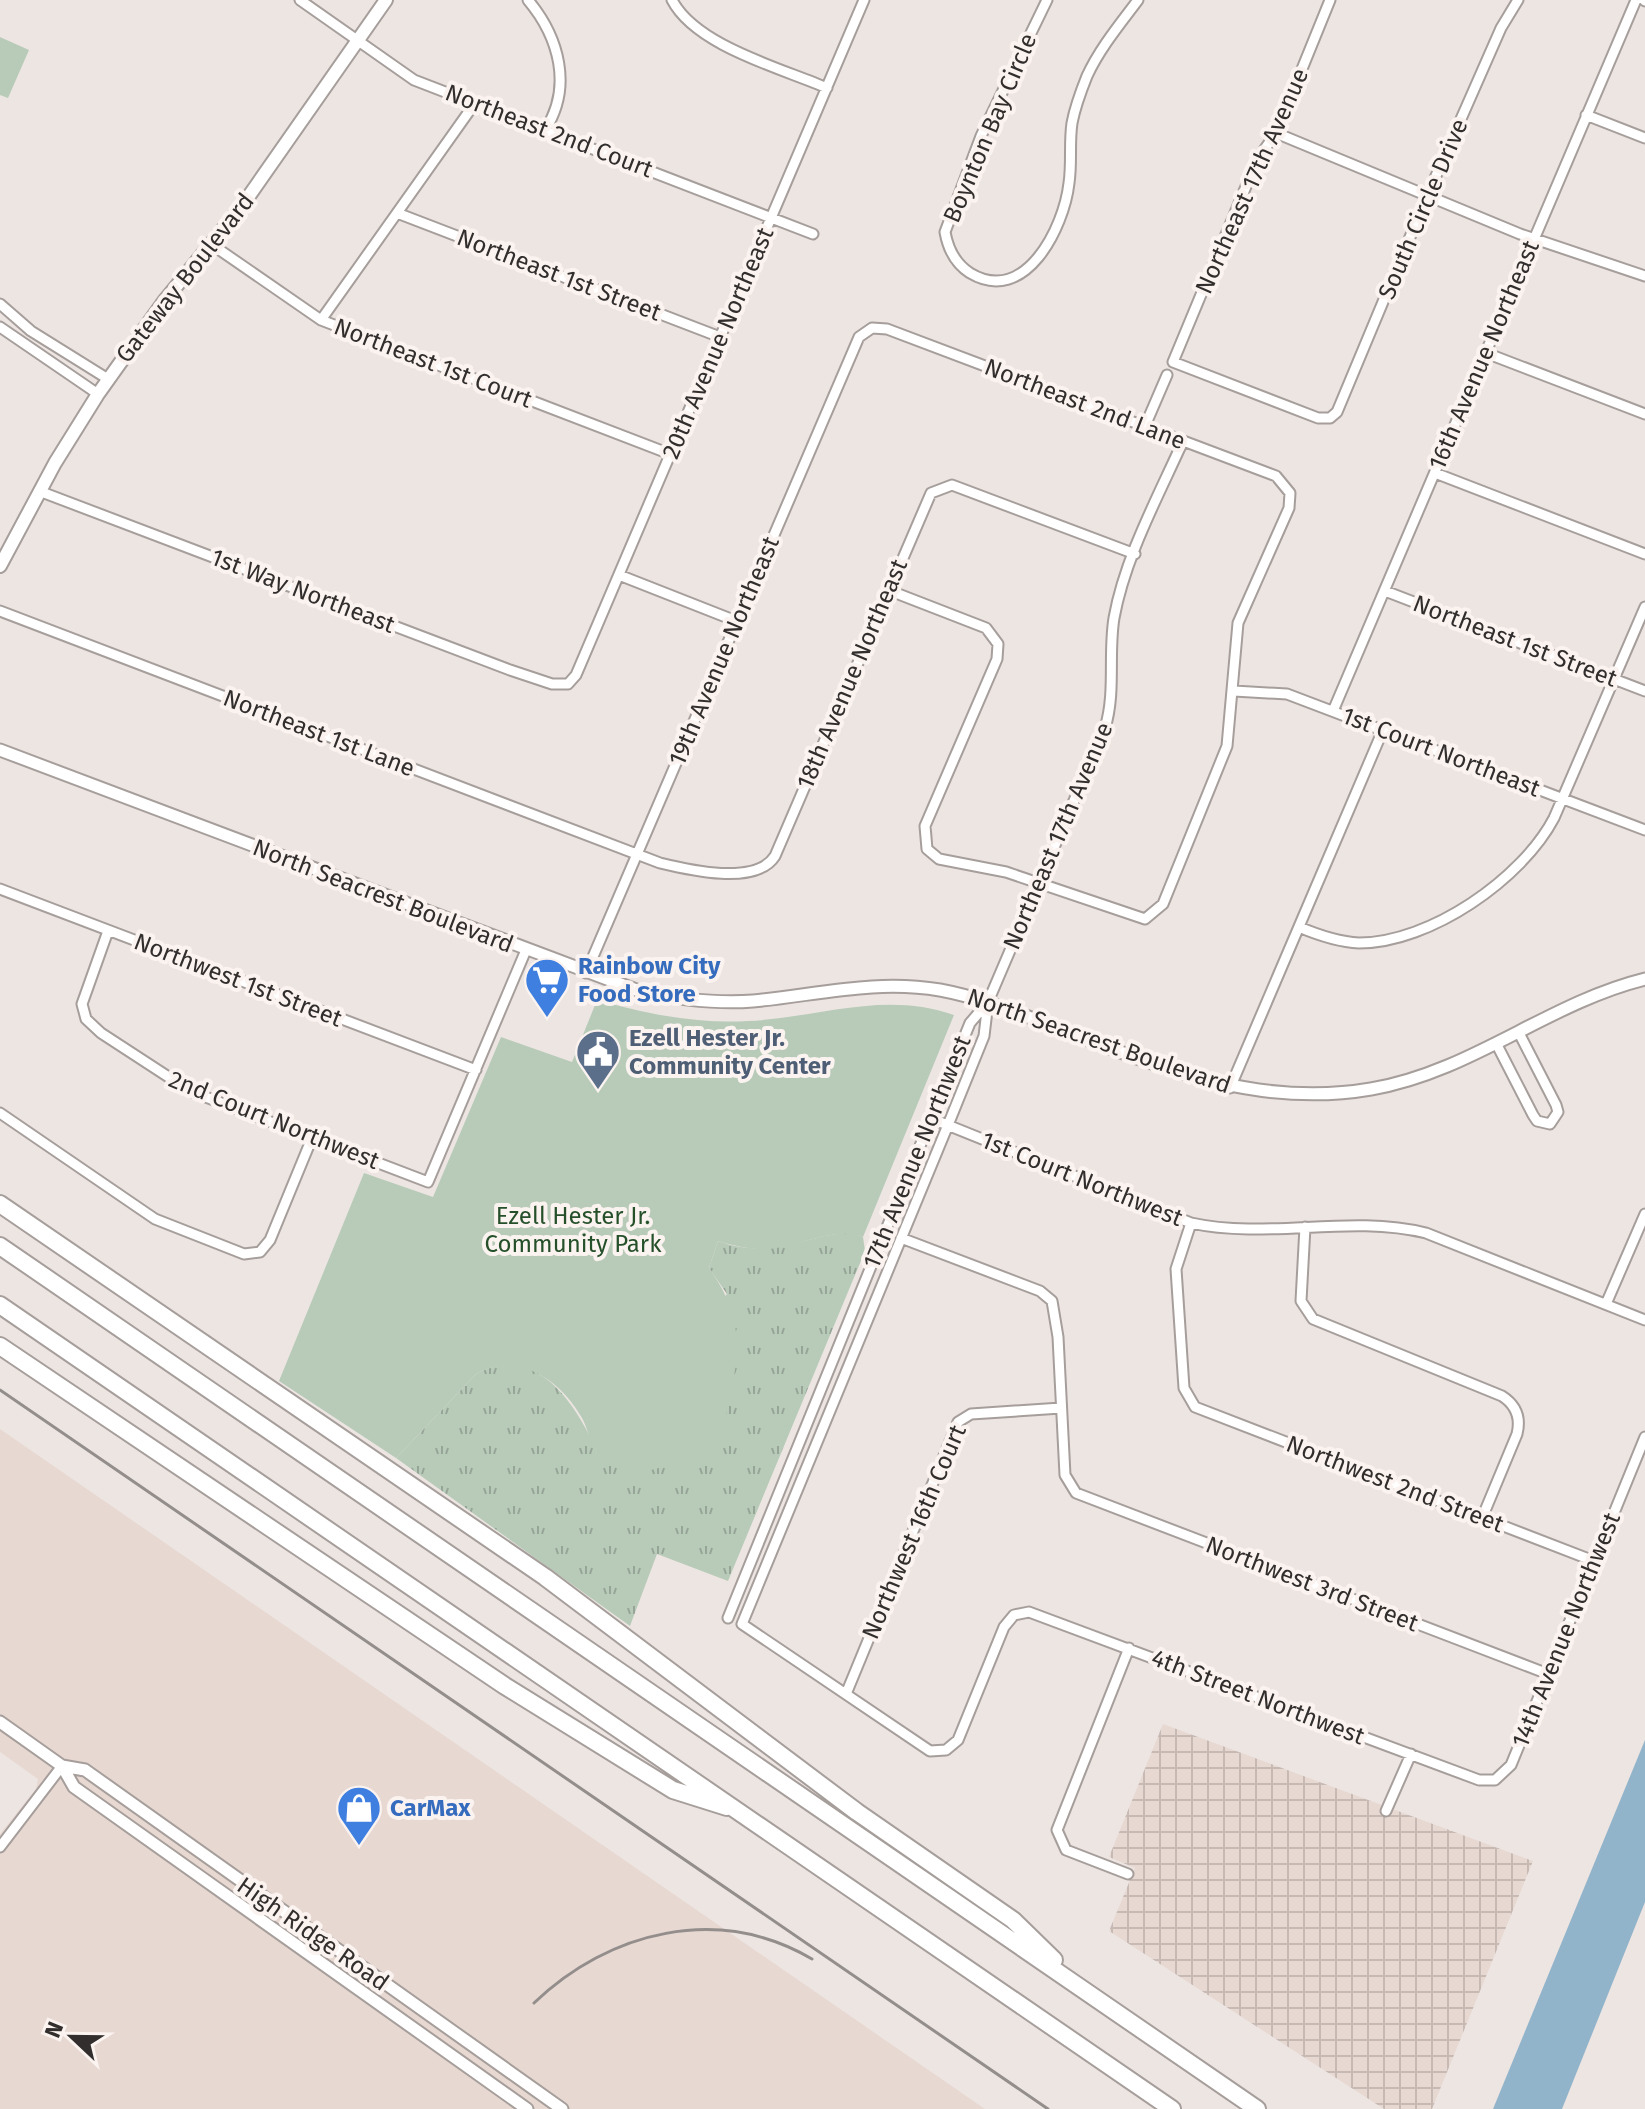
<svg xmlns="http://www.w3.org/2000/svg" width="1645" height="2109" font-family="'Fira Sans',sans-serif">
<style>
.built{fill:#e8d8d2}
.industrial{fill:url(#industrial-grid)}
.grass{fill:url(#grass-tufts)}
.park{fill:#b8cbb9}
.water{fill:#92b4cb}
.lines{fill:none;stroke-linecap:round;stroke-linejoin:round}
.minor-casing{stroke:#a69e9b;stroke-width:13}
.tertiary-casing{stroke:#a69e9b;stroke-width:15}
.secondary-casing{stroke:#a69e9b;stroke-width:16}
.motorway-casing{stroke:#a69e9b;stroke-width:20}
.minor{stroke:#fff;stroke-width:9}
.tertiary{stroke:#fff;stroke-width:11}
.secondary{stroke:#fff;stroke-width:12}
.motorway{stroke:#fff;stroke-width:16}
.rail{stroke:#938e8c;stroke-width:3}
.labels{text-anchor:middle;stroke-width:8;stroke-linejoin:round;paint-order:stroke}
.street-label{font-size:24px;fill:#312e2d;stroke:#fbf3f0}
.shop-label{font-size:24px;font-weight:bold;fill:#366cbe;stroke:#fbf3f0;text-anchor:start}
.service-label{font-size:24px;font-weight:bold;fill:#4e5e75;stroke:#fbf3f0;text-anchor:start}
.park-label{font-size:24px;fill:#25502a;stroke:#fbf3f0}
</style>
<defs>
<pattern id="industrial-grid" width="8" height="8" patternUnits="userSpaceOnUse" patternTransform="scale(2)"><rect width="8" height="8" fill="#e8d8d2"/><path d="M0 4h8M4 0v8" fill="none" stroke="#c7bab5"/></pattern>
<pattern id="grass-tufts" width="24" height="20" patternUnits="userSpaceOnUse" patternTransform="scale(2)"><rect width="24" height="20" fill="#b8cbb9"/><path d="M3 7l-1-3M5 7V3M7 7l1-3M15 17l-1-3M17 17v-4M19 17l1-3" fill="none" stroke="#96a597"/></pattern>
</defs>
<rect width="100%" height="100%" fill="#ede5e2"/>
<path class="built" d="M 0,1429 L 985,2109 L 0,2109 L 0,1834 L 36,1789 L 38,1779 L 0,1752 Z"/>
<path class="industrial" d="M 1163,1724 L 1533,1861 L 1432,2109 L 1384,2109 L 1109,1931 L 1135,1868 L 1109,1857 Z"/>
<path class="grass" d="M 850,1232 L 863,1237 L 865,1251 L 728,1581 L 657,1554 L 630,1626 L 396,1458 L 476,1374 C 535,1342 576,1403 596,1450 L 727,1294 L 709,1268 L 718,1241 C 771,1260 800,1237 850,1232 Z"/>
<path class="park" d="M 0,37 L 29,50 L 8,98 L 0,95 Z
M 597,1000 C 647,1014 696,1024 748,1021 C 817,1018 884,990 954,1015 L 863,1237 C 835,1226 798,1247 769,1249 C 751,1250 735,1246 718,1241 L 709,1268 C 754,1331 734,1370 721,1441 C 704,1448 658,1473 641,1471 C 627,1470 607,1462 597,1451 C 589,1443 588,1428 582,1418 C 560,1380 519,1351 476,1374 L 396,1458 L 279,1381 L 364,1173 L 433,1197 L 501,1037 L 572,1062 Z"/>
<path class="water" d="M 1645,1740 L 1645,1902 L 1562,2109 L 1493,2109 Z"/>
<g class="lines">
<g class="minor-casing">
<path id="minor" d="M 300,0 L 414,80 L 813,234
M 528,0 C 559,37 573,87 545,130
M 672,0 C 696,46 781,68 827,88
M 1047,0 L 981,136 L 945,232 C 948,249 956,264 970,273 C 1025,306 1064,228 1069,183 C 1072,163 1069,143 1072,123 C 1075,107 1081,91 1087,76 C 1100,48 1120,24 1138,0
M 1330,0 L 1276,133 L 1257,160 L 1173,362 L 1318,418 L 1330,418 L 1337,412 L 1428,194 L 1501,28 L 1518,0
M 1644,0 L 1645,1
M 1586,115 L 1645,138
M 1276,133 L 1520,234 L 1645,276
M 397,213 L 720,337
M 211,244 L 321,320 L 670,454
M 0,304 L 31,331 L 108,379
M 321,320 L 475,103
M 0,327 L 98,394
M 1486,353 L 1645,414
M 1145,426 L 1167,375
M 1183,441 C 1158,497 1125,557 1114,618 C 1108,655 1116,692 1105,728 L 988,1002 L 984,1036 L 948,1125 L 742,1624 L 930,1751 L 946,1750 L 958,1740 L 1004,1627 L 1014,1615 L 1029,1612 L 1479,1780 L 1495,1780 L 1511,1765 L 1645,1437
M 1435,473 L 1645,554
M 39,491 L 510,670 L 552,684 L 568,684 L 576,675 L 864,0
M 619,575 L 736,621
M 1385,591 L 1645,691
M 0,611 L 660,863 C 689,870 756,886 775,856 L 931,493 L 952,485 L 1135,554
M 1234,691 L 1287,694 L 1645,830
M 1333,711 L 1636,0
M 0,889 L 476,1070
M 1299,927 C 1318,935 1338,942 1359,943 C 1430,943 1522,879 1554,818 L 1645,607
M 108,931 L 82,1004 L 86,1019 L 101,1033 L 190,1091 L 428,1182 L 526,950
M 586,973 L 859,337 L 872,328 L 887,329 L 1276,476 L 1290,493 L 1289,508 L 1238,623 L 1227,746 L 1163,904 L 1145,919 L 1006,872 L 939,859 L 927,849 L 925,826 L 997,659 L 998,644 L 986,628 L 888,590
M 1497,1045 L 1533,1115 L 1537,1121 L 1550,1124 L 1558,1112 L 1556,1105 L 1519,1033
M 1230,1088 L 1383,730
M 0,1113 L 155,1219 L 244,1254 L 260,1252 L 270,1240 L 312,1138
M 930,1118 L 1191,1223 C 1269,1240 1348,1214 1426,1233 L 1645,1320
M 1191,1223 L 1176,1269 L 1184,1388 L 1195,1407 L 1594,1561
M 1305,1227 L 1301,1301 L 1313,1319 L 1502,1396 C 1516,1405 1521,1418 1517,1434 L 1482,1518
M 901,1238 L 1040,1291 L 1052,1301 L 1058,1337 L 1065,1475 L 1076,1493 L 1548,1674
M 1606,1304 L 1645,1214
M 728,1618 L 970,1023 L 988,1002
M 846,1694 L 958,1422 L 971,1414 L 1061,1408
M 1386,1811 L 1411,1754
M 0,1847 L 62,1766
M 1128,1874 L 1066,1850 L 1057,1830 L 1129,1648"/>
</g>
<g class="tertiary-casing">
<path id="tertiary" d="M 0,750 L 639,991 C 677,999 715,1004 753,1001 C 817,995 875,979 940,990 C 978,997 1013,1011 1049,1025 C 1155,1065 1255,1109 1371,1089 C 1471,1072 1548,1003 1645,979
M 0,1722 L 62,1766 L 74,1787 L 527,2109
M 62,1766 L 85,1770 L 562,2109"/>
</g>
<g class="secondary-casing">
<path id="secondary" d="M 0,566 L 55,463 L 98,394 L 165,300 L 242,206 L 386,0"/>
</g>
<g class="motorway-casing">
<path id="motorway" d="M 0,1204 L 545,1577 L 857,1812 L 1013,1920 L 1054,1960
M 0,1246 L 1257,2109
M 0,1305 L 1172,2109
M 0,1346 L 505,1686 L 673,1790 L 727,1807"/>
</g>
<use href="#minor" class="minor"/>
<use href="#tertiary" class="tertiary"/>
<use href="#secondary" class="secondary"/>
<use href="#motorway" class="motorway"/>
<path class="rail" d="M 0,1390 L 1048,2109
M 534,2003 C 609,1931 718,1904 812,1959"/>
</g>
<defs>
<g id="supermarket-pin" transform="scale(2.3)"><path d="M0 17L-7.5 6A9.5 9.5 0 1 1 7.5 6Z" fill="#3f7fe0" stroke="#fbf3f0"/><path d="M-6-5.5h2.5l.6 2H6L4.5 2H-2.5L-4.4-4H-6ZM-1.5 3.2a1.3 1.3 0 1 0 .1 0ZM3 3.2a1.3 1.3 0 1 0 .1 0Z" fill="#fff"/></g>
<g id="civic-pin" transform="scale(2.3)"><path d="M0 17L-7.5 6A9.5 9.5 0 1 1 7.5 6Z" fill="#5c6f8a" stroke="#fbf3f0"/><path d="M-.6-6.5H3V-4.5H.6V-3L4-1V1h2V6H-6V1h2V-1L-.6-3ZM-1.2 2.5V6h2.4V2.5Z" fill="#fff"/></g>
<g id="shop-pin" transform="scale(2.3)"><path d="M0 17L-7.5 6A9.5 9.5 0 1 1 7.5 6Z" fill="#3f7fe0" stroke="#fbf3f0"/><path d="M-5-2.5h2.3a2.7 3.5 0 0 1 5.4 0H5L5.5 6h-11ZM-1.5-2.5h3a1.5 2.3 0 0 0-3 0Z" fill="#fff"/></g>
</defs>
<g fill-rule="evenodd">
<use href="#supermarket-pin" x="547" y="980"/>
<use href="#civic-pin" x="598" y="1052"/>
<use href="#shop-pin" x="359" y="1808"/>
</g>
<g class="labels">
<g class="street-label">
<text transform="translate(990 128) rotate(-67)" y="8">Boynton Bay Circle</text>
<text transform="translate(549 131) rotate(21)" y="8">Northeast 2nd Court</text>
<text transform="translate(1252 181) rotate(-66)" y="8">Northeast 17th Avenue</text>
<text transform="translate(1423 209) rotate(-67)" y="8">South Circle Drive</text>
<text transform="translate(559 275) rotate(21)" y="8">Northeast 1st Street</text>
<text transform="translate(185 278) rotate(-52)" y="8">Gateway Boulevard</text>
<text transform="translate(718 343) rotate(-67)" y="8">20th Avenue Northeast</text>
<text transform="translate(1484 355) rotate(-67)" y="8">16th Avenue Northeast</text>
<text transform="translate(433 363) rotate(21)" y="8">Northeast 1st Court</text>
<text transform="translate(1085 404) rotate(21)" y="8">Northeast 2nd Lane</text>
<text transform="translate(303 591) rotate(21)" y="8">1st Way Northeast</text>
<text transform="translate(1515 641) rotate(21)" y="8">Northeast 1st Street</text>
<text transform="translate(724 651) rotate(-67)" y="8">19th Avenue Northeast</text>
<text transform="translate(852 674) rotate(-67)" y="8">18th Avenue Northeast</text>
<text transform="translate(319 733) rotate(21)" y="8">Northeast 1st Lane</text>
<text transform="translate(1441 752) rotate(21)" y="8">1st Court Northeast</text>
<text transform="translate(1058 836) rotate(-67)" y="8">Northeast 17th Avenue</text>
<text transform="translate(383 896) rotate(21)" y="8">North Seacrest Boulevard</text>
<text transform="translate(238 980) rotate(21)" y="8">Northwest 1st Street</text>
<text transform="translate(1099 1041) rotate(19)" y="8">North Seacrest Boulevard</text>
<text transform="translate(274 1120) rotate(22)" y="8">2nd Court Northwest</text>
<text transform="translate(917 1152) rotate(-68)" y="8">17th Avenue Northwest</text>
<text transform="translate(1082 1179) rotate(22)" y="8">1st Court Northwest</text>
<text transform="translate(1395 1484) rotate(21)" y="8">Northwest 2nd Street</text>
<text transform="translate(914 1532) rotate(-67)" y="8">Northwest 16th Court</text>
<text transform="translate(1312 1584) rotate(21)" y="8">Northwest 3rd Street</text>
<text transform="translate(1566 1630) rotate(-68)" y="8">14th Avenue Northwest</text>
<text transform="translate(1258 1697) rotate(21)" y="8">4th Street Northwest</text>
<text transform="translate(313 1934) rotate(35)" y="8">High Ridge Road</text>
</g>
<g class="shop-label">
<text x="578" y="974">Rainbow City<tspan x="578" dy="28">Food Store</tspan></text>
<text x="390" y="1816">CarMax</text>
</g>
<g class="service-label">
<text x="629" y="1046">Ezell Hester Jr.<tspan x="629" dy="28">Community Center</tspan></text>
</g>
<g class="park-label">
<text x="573" y="1224">Ezell Hester Jr.<tspan x="573" dy="28">Community Park</tspan></text>
</g>
</g>
<g transform="translate(72 2037) rotate(292)" stroke="#fbf3f0" stroke-width="6" paint-order="stroke">
<path d="M0-6L14 30L0 20L-14 30Z" fill="#312e2d"/>
<text y="-12" font-size="22" font-weight="bold" text-anchor="middle" fill="#312e2d">N</text>
</g>
</svg>
